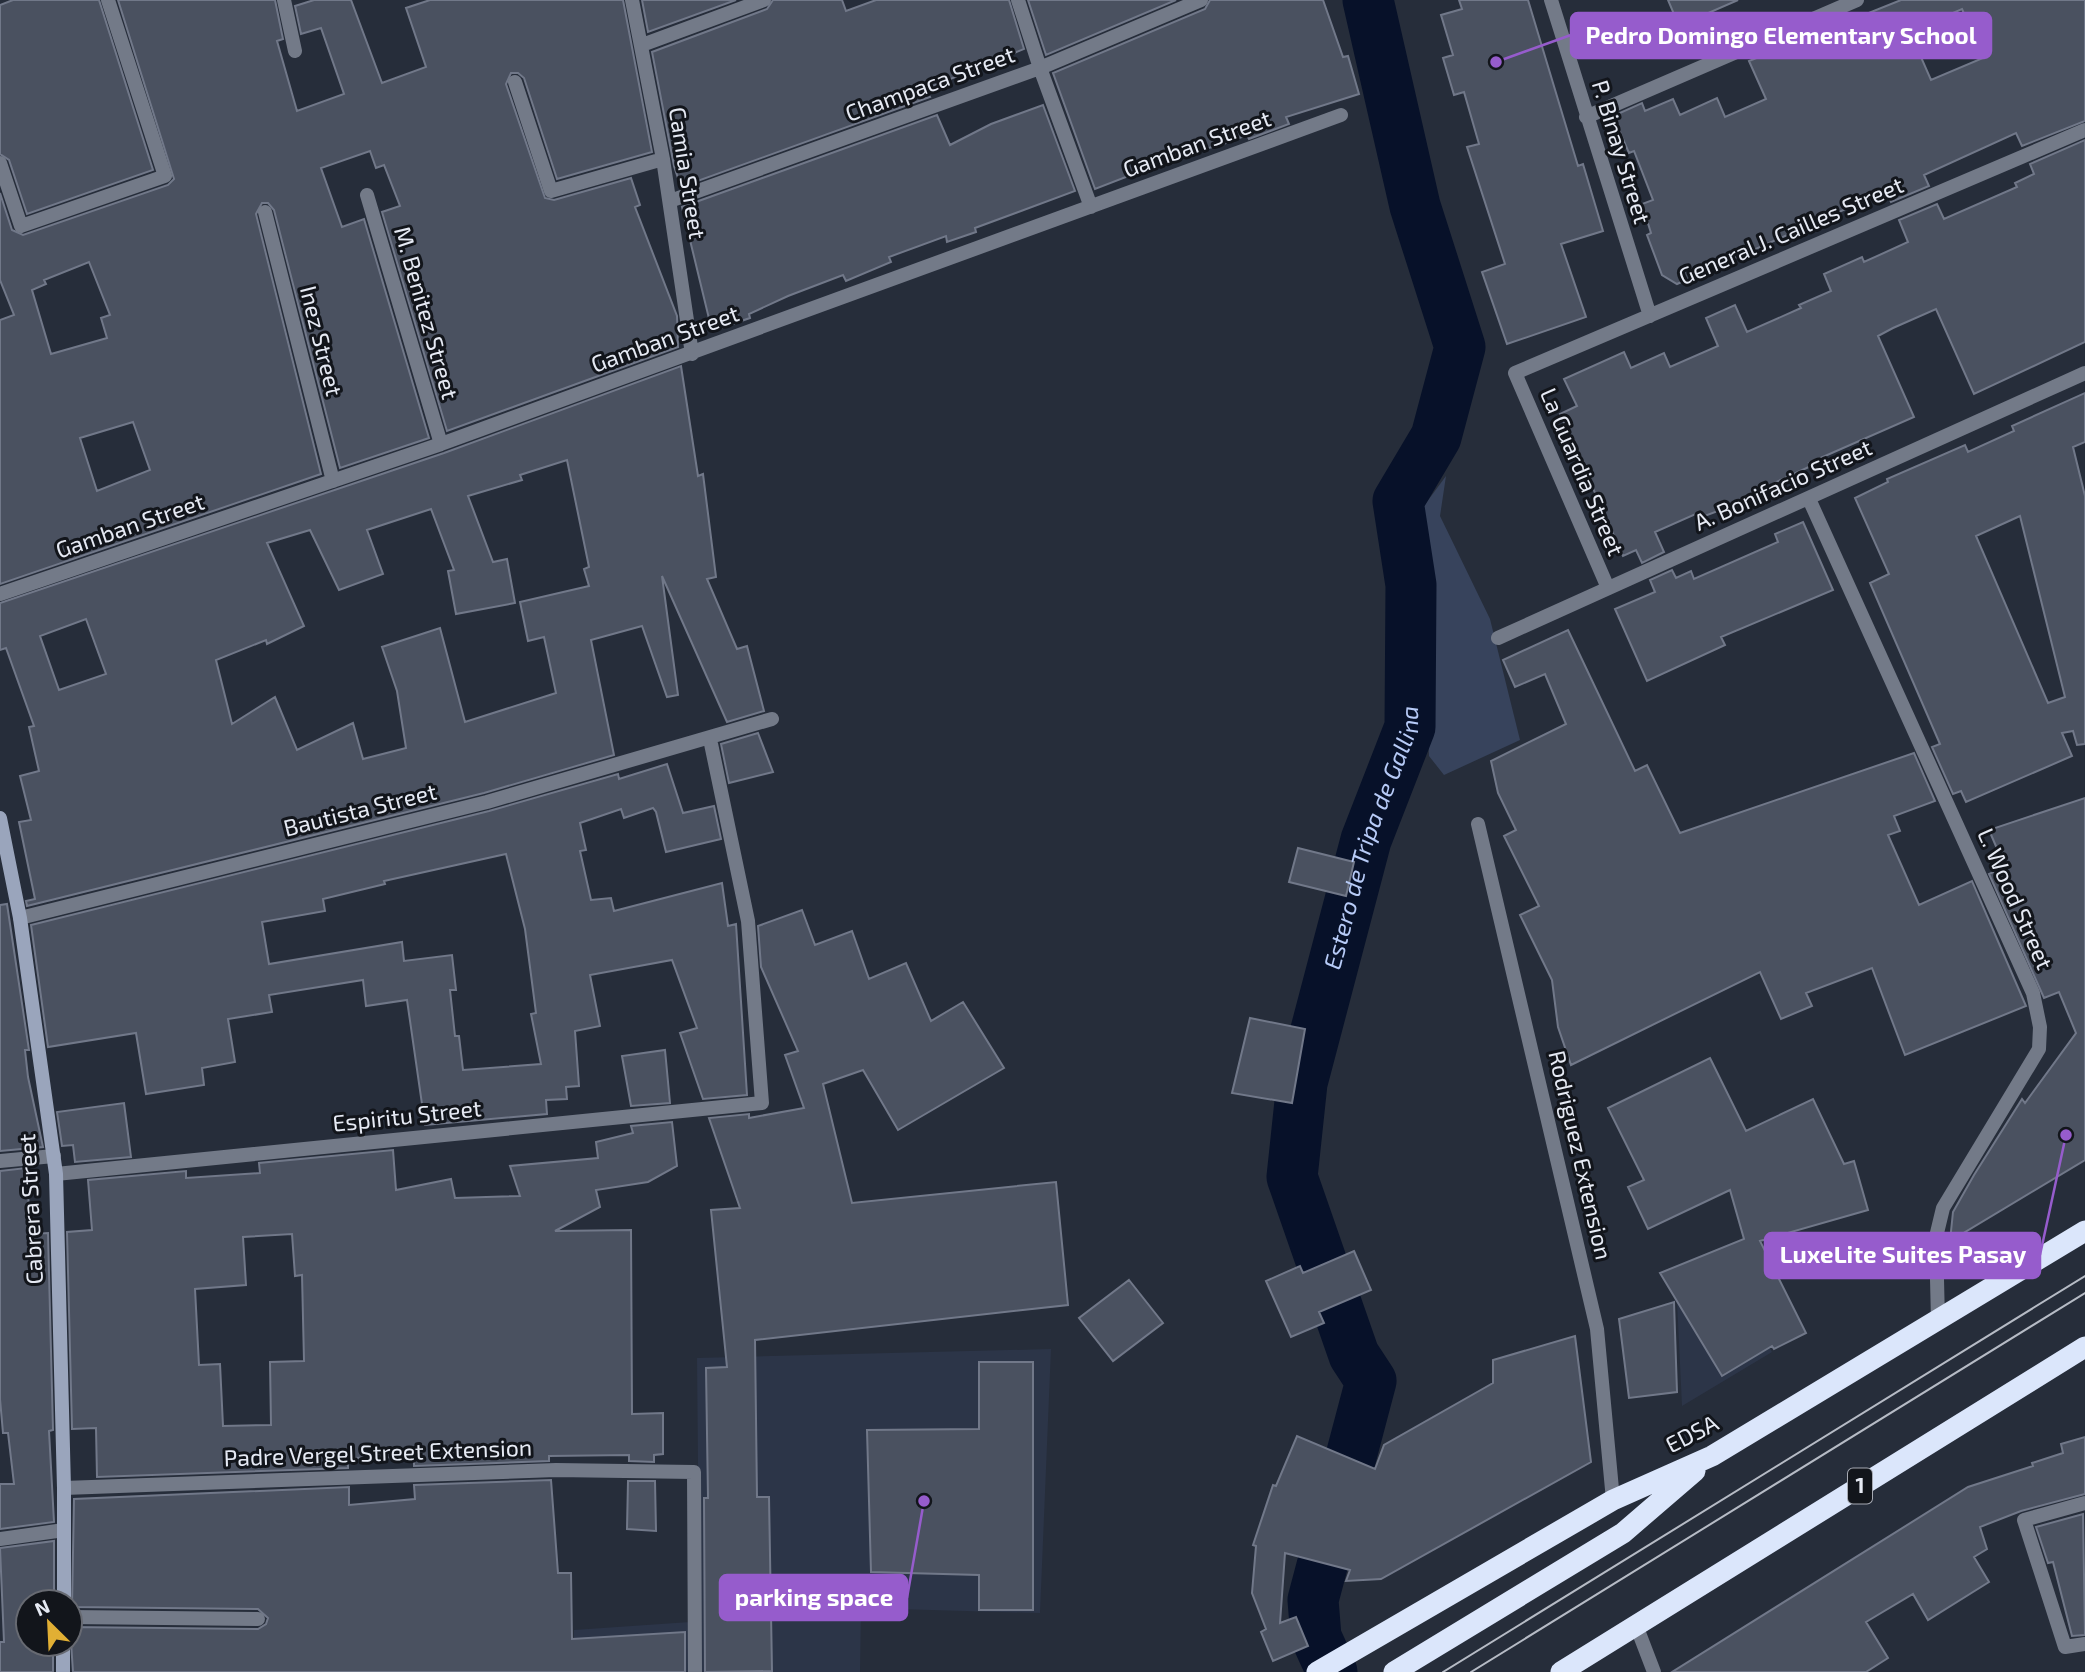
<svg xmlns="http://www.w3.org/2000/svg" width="2085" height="1672" font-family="'Exo 2',sans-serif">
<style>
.built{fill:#2c3548}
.green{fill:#37435c}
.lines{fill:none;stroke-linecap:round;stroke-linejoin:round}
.river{stroke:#071129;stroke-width:51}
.building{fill:#4a5160;stroke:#717889;stroke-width:2;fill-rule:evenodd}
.street{stroke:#737a88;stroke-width:14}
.secondary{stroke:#9aa5bc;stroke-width:14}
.highway{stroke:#dbe6fb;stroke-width:21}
.tram{stroke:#b6bbc5;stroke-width:2}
.labels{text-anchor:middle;stroke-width:6;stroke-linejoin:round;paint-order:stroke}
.shield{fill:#12151b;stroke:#a6aab3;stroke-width:2}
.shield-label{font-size:21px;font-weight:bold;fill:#e6eaf4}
.street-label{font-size:23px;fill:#e6eaf4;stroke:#12151b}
.water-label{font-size:24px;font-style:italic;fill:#b7cbf7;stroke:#12151b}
.leader{fill:none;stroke:#965ccc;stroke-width:2.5}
.callout-dot{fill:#965ccc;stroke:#12151b;stroke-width:2.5}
.callout{fill:#965ccc;stroke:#965ccc;stroke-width:2.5}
.callout-label{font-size:24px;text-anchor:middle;font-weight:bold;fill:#fff}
</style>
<rect width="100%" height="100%" fill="#262d3a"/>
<path class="built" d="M 1736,1281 L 1772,1352 L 1682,1406 L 1677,1301 Z
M 1051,1349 L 1040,1613 L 861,1608 L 860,1672 L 700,1672 L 697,1358 Z
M 690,1622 L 691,1672 L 489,1672 L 574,1664 L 574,1630 Z"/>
<path class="green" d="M 1446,476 L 1440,516 L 1490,619 L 1520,740 L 1444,775 L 1429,756 L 1418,514 Z"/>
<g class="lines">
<path class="river" id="s1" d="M 1332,1672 L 1316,1637 L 1313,1600 L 1371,1381 L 1354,1355 L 1292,1177 L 1302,1083 L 1366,840 L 1410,727 L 1411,585 L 1398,501 L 1436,437 L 1460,347 L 1415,206 L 1368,0"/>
</g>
<path class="building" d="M 13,0 L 99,0 L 153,170 L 27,214 L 9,160 L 0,154 L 0,5 Z
M 118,0 L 275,0 L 283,39 L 277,41 L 297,111 L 344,94 L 321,28 L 301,34 L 295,6 L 314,0 L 351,0 L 382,83 L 426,67 L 406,8 L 430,0 L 623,0 L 652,152 L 557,179 L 524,78 L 518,73 L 511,73 L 506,84 L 545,198 L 554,200 L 631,178 L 640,205 L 635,207 L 677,316 L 678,347 L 447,431 L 382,212 L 400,206 L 384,165 L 376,168 L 370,151 L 321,168 L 342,227 L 364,219 L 429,438 L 340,468 L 274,210 L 268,203 L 262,203 L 256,214 L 321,474 L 0,584 L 0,320 L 14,315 L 0,280 L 0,193 L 12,230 L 23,235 L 168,185 L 174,179 ZM 89,262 L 110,315 L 101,318 L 107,338 L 51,354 L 32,290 L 46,284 L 44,280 ZM 133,422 L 150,470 L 97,491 L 80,438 Z
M 642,0 L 736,0 L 648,32 Z
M 773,0 L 842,0 L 846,11 L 876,0 L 1009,0 L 1024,49 L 933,86 L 934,90 L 927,92 L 930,97 L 681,187 L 674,166 L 652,52 L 767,9 Z
M 1028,0 L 1176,0 L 1046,55 Z
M 1210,0 L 1323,0 L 1343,57 L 1348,56 L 1359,94 L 1286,117 L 1289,124 L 1249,139 L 1247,135 L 1218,146 L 1193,151 L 1095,189 L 1053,73 L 1205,9 Z
M 1459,0 L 1528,0 L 1578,166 L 1583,164 L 1603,231 L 1561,244 L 1586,317 L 1507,344 L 1482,272 L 1505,264 L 1467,147 L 1479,144 L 1464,92 L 1454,95 L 1443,58 L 1453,55 L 1441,15 L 1462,9 Z
M 1668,0 L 1738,0 L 1699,17 L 1702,24 L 1682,33 Z
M 1901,0 L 2085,0 L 2085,121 L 2022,146 L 2016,133 L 1924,175 L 1929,186 L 1891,202 L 1886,191 L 1677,284 L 1662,275 L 1647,235 L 1651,233 L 1642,204 L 1653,200 L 1634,151 L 1629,153 L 1613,116 L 1642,103 L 1645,111 L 1673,99 L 1680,115 L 1717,98 L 1725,117 L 1766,99 L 1749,61 ZM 1962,9 L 1983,58 L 1931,80 L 1913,39 L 1917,37 L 1913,30 Z
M 1043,105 L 1075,191 L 975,228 L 976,232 L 947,242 L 946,236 L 889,257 L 891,262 L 846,281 L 843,275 L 788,296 L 749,314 L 750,318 L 712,331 L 682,207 L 937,115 L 950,145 L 991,124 Z
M 2085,140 L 2085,342 L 1974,394 L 1936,309 L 1893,328 L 1878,336 L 1914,417 L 1809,463 L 1811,466 L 1774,483 L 1775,486 L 1739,503 L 1702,517 L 1700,512 L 1655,532 L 1664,552 L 1642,563 L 1636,550 L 1623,556 L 1560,414 L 1577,406 L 1564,379 L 1624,352 L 1631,368 L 1664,353 L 1670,367 L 1718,346 L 1706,318 L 1735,305 L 1747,332 L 1801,308 L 1799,305 L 1831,291 L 1824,274 L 1862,257 L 1864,262 L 1908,242 L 1899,220 L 1937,204 L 1944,219 L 2017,187 L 2015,183 L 2034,174 L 2030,164 Z
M 681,366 L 698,476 L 703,474 L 716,577 L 707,579 L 737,649 L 747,646 L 764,711 L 727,722 L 662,576 L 678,695 L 667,697 L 642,626 L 591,640 L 614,755 L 484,793 L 27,906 L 26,901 L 35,899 L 19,822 L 31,820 L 20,776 L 39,771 L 29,727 L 34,726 L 6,648 L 0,650 L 0,603 L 444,453 ZM 567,460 L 589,567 L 584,569 L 589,586 L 520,602 L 528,641 L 544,637 L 556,693 L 465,722 L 440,628 L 382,647 L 397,691 L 406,748 L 363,759 L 353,723 L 297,750 L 275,697 L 232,724 L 216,660 L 266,640 L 267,644 L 304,626 L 267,543 L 310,530 L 339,590 L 383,574 L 367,530 L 431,509 L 454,570 L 448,571 L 456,614 L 515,603 L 507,559 L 493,562 L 468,496 L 522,480 L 520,475 ZM 86,619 L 106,674 L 59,690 L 40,636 Z
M 2085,393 L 2085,442 L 2073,447 L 2085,496 L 2085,744 L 2077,745 L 2073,731 L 2062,733 L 2072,756 L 1966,802 L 1961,791 L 1953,794 L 1932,747 L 1940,744 L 1870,583 L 1889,574 L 1855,498 L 1888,482 L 1887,479 L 1965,445 L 1968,452 L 2014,431 L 2012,426 ZM 2020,516 L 2065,697 L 2048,703 L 1976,536 Z
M 1803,522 L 1833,590 L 1721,637 L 1725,645 L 1647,681 L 1615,609 L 1655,592 L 1650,580 L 1672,570 L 1676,578 L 1691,571 L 1694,579 L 1778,542 L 1775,534 Z
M 1568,630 L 1635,771 L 1647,765 L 1680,833 L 1914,753 L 1935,801 L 1894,816 L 1900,831 L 1888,835 L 1919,905 L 1972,881 L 2026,1006 L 1905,1055 L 1872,968 L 1806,993 L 1812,1006 L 1781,1019 L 1760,972 L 1571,1065 L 1558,1027 L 1552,980 L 1520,915 L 1539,906 L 1504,836 L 1516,830 L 1498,793 L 1491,761 L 1566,724 L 1545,674 L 1515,687 L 1503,660 Z
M 758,733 L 773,772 L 729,783 L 721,744 Z
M 667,764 L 683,813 L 714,806 L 721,839 L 666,852 L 656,812 L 653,808 L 624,818 L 621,809 L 580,823 L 586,850 L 580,851 L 591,900 L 611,898 L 614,911 L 722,883 L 728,926 L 736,924 L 747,1095 L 703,1099 L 680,1033 L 697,1028 L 672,960 L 590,975 L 600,1026 L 575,1031 L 579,1086 L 566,1087 L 567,1099 L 546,1100 L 547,1114 L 425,1125 L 407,1000 L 366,1006 L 363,980 L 269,995 L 272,1012 L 228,1019 L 235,1062 L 202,1068 L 204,1085 L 146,1094 L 136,1033 L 48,1047 L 31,925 L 489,811 L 618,774 L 619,779 ZM 506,854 L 525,929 L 536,1013 L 531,1014 L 541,1064 L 463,1070 L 459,1036 L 455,1036 L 450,990 L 456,990 L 452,955 L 404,961 L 402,942 L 269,964 L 262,922 L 325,911 L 323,899 L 385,884 L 384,881 Z
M 2085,798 L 2085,1160 L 1950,1241 L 1953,1212 L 1974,1175 L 2022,1099 L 2025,1103 L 2076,1033 L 2059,992 L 2044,998 L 1989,874 L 2005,867 L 1989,830 Z
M 1298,848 L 1354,862 L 1346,896 L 1289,882 Z
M 7,904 L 29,1050 L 25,1050 L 28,1077 L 43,1147 L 0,1151 L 0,905 Z
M 802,910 L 815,945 L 852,931 L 869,979 L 906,963 L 931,1021 L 963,1002 L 1004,1068 L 898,1130 L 863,1070 L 823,1084 L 852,1203 L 1056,1182 L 1068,1305 L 755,1340 L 757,1497 L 769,1497 L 772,1671 L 705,1672 L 704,1498 L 708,1498 L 706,1368 L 727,1367 L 711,1210 L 740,1208 L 709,1118 L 749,1114 L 749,1118 L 804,1108 L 785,1055 L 798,1051 L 761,967 L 758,926 Z
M 1250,1018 L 1305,1029 L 1292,1103 L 1232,1093 Z
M 665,1050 L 670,1103 L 631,1106 L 622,1056 Z
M 1710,1058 L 1746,1131 L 1813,1099 L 1844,1164 L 1854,1161 L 1868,1210 L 1760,1241 L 1806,1333 L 1774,1349 L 1772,1346 L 1722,1376 L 1660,1273 L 1744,1239 L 1730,1190 L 1648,1229 L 1628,1187 L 1644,1180 L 1608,1108 Z
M 124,1103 L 131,1157 L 75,1162 L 73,1145 L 62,1146 L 57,1112 Z
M 672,1122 L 677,1166 L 648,1182 L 596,1190 L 600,1207 L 555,1231 L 631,1230 L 632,1414 L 663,1413 L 663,1454 L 654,1455 L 654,1462 L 629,1461 L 629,1455 L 549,1456 L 549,1461 L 414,1466 L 414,1457 L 348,1458 L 348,1468 L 97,1477 L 96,1428 L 72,1429 L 67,1232 L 92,1230 L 88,1180 L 186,1171 L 186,1178 L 260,1173 L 259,1163 L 393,1150 L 396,1190 L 451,1179 L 455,1198 L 520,1196 L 510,1166 L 598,1158 L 596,1142 L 633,1133 L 631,1126 ZM 292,1234 L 295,1276 L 302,1275 L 304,1361 L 270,1362 L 271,1425 L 223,1426 L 220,1364 L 199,1365 L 195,1289 L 246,1285 L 243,1237 Z
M 26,1168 L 31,1234 L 48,1233 L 53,1430 L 49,1431 L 54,1522 L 0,1529 L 0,1484 L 14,1484 L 8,1433 L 3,1433 L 0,1399 L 0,1171 Z
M 1354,1251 L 1371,1290 L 1319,1312 L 1324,1323 L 1291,1337 L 1266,1281 L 1300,1266 L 1303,1273 Z
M 1129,1280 L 1163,1323 L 1113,1361 L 1079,1318 Z
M 1674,1302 L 1677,1392 L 1629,1398 L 1619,1319 Z
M 1575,1336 L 1591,1462 L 1381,1579 L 1346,1581 L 1350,1570 L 1285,1553 L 1280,1623 L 1296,1617 L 1308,1646 L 1273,1661 L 1261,1632 L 1266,1629 L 1252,1593 L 1256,1546 L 1253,1545 L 1273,1485 L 1276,1486 L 1297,1436 L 1375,1469 L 1384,1445 L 1493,1383 L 1493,1360 Z
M 979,1362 L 1033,1362 L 1033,1610 L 979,1610 L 979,1575 L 871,1572 L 867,1430 L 979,1429 Z
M 2085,1437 L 2085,1494 L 2021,1511 L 1980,1527 L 1987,1549 L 1974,1557 L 1989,1582 L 1928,1620 L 1913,1594 L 1866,1622 L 1888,1658 L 1866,1672 L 1672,1672 L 1968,1487 L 2033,1466 L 2032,1463 L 2063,1453 L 2061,1444 Z
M 551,1480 L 558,1573 L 571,1573 L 572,1639 L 685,1632 L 685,1672 L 73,1672 L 70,1627 L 258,1629 L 266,1624 L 268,1618 L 258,1609 L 72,1607 L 74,1499 L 349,1487 L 349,1505 L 415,1499 L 414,1485 Z
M 628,1481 L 655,1481 L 656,1531 L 627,1529 Z
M 2083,1514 L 2085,1635 L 2072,1636 L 2053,1562 L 2048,1563 L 2036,1527 Z
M 54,1541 L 54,1602 L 28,1602 L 28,1644 L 53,1644 L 53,1672 L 0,1672 L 0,1642 L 4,1642 L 0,1548 Z"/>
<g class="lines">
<path class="street" d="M 284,0 L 295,51
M 632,0 L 663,159 L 692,354
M 1018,0 L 1040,68 L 1091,207
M 1551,0 L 1650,316
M 642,45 L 764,0
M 515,82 L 551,191 L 663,159
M 1586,117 L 1857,0
M 0,163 L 21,226 L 165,176 L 108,0
M 367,195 L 441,444
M 670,201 L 1040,68 L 1201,0
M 265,212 L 333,481
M 1809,499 L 2033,993 L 2040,1027 L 2039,1049 L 1943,1208 L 1936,1237 L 1938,1321
M 1608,588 L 1515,373 L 2085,130
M 0,594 L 441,444 L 1341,115
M 1498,638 L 2085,373
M 1478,824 L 1597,1329 L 1613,1500
M 20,918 L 487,802 L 772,719
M 0,1161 L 54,1156
M 56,1174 L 762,1103 L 748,921 L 710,739
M 64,1488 L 556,1470 L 694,1472 L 695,1672
M 2085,1503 L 2024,1520 L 2065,1647 L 2085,1644
M 0,1539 L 64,1530
M 70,1617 L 258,1619
M 1636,1625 L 1654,1672"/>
<path class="secondary" d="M 0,818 L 20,918 L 56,1174 L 64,1488 L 64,1602
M 63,1672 L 63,1644"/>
<path class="highway" d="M 1317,1672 L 1613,1500 L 1712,1456 L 2085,1231
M 1394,1672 L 1623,1533 L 1695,1471
M 1561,1672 L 2085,1347"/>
<path class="tram" d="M 1443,1672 L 2085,1276
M 1471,1672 L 2085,1293"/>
</g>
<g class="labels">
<rect class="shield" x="1848" y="1468.5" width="24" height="35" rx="5"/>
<g class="shield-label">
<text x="1860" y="1493">1</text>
</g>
<g class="street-label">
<text transform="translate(930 84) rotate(-20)" y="8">Champaca Street</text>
<text transform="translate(1197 144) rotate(-20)" y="8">Gamban Street</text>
<text transform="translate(1621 152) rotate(73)" y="8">P. Binay Street</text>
<text transform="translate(687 173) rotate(81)" y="8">Camia Street</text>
<text transform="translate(1791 231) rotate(-23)" y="8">General J. Cailles Street</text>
<text transform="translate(426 313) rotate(74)" y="8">M. Benitez Street</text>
<text transform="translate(665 339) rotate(-20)" y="8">Gamban Street</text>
<text transform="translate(321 341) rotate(76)" y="8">Inez Street</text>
<text transform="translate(1582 472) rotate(67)" y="8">La Guardia Street</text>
<text transform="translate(1783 485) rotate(-24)" y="8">A. Bonifacio Street</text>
<text transform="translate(130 526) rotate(-19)" y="8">Gamban Street</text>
<text transform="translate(360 810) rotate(-14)" y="8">Bautista Street</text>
<text transform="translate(2015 899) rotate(66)" y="8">L. Wood Street</text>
<text transform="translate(407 1116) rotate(-6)" y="8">Espiritu Street</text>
<text transform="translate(1580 1155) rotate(77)" y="8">Rodriguez Extension</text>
<text transform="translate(31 1209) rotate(-93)" y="8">Cabrera Street</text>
<text transform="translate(1692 1434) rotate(-27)" y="8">EDSA</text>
<text transform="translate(378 1453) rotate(-2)" y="8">Padre Vergel Street Extension</text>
</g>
<g class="water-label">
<text dy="8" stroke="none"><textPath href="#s1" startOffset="872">Estero de Tripa de Gallina</textPath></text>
</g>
</g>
<path class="leader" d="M1496 62L1571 35M2066 1135L2040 1255M924 1501L907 1598"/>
<g class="callout-dot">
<circle cx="1496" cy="62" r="7"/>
<circle cx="2066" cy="1135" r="7"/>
<circle cx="924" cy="1501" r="7"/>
</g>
<g class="callout">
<rect x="1571" y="13" width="420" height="45" rx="7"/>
<rect x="1765" y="1233" width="275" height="45" rx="7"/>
<rect x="720" y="1575" width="187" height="45" rx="7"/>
</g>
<g class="callout-label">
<text x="1781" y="44">Pedro Domingo Elementary School</text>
<text x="1903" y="1263">LuxeLite Suites Pasay</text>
<text x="814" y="1606">parking space</text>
</g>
<g transform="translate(49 1623) rotate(336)"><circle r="33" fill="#12151b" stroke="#676a72" stroke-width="2"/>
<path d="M0-5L12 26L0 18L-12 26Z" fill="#e1af34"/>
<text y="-10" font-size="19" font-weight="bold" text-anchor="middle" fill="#e6eaf4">N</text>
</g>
</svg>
